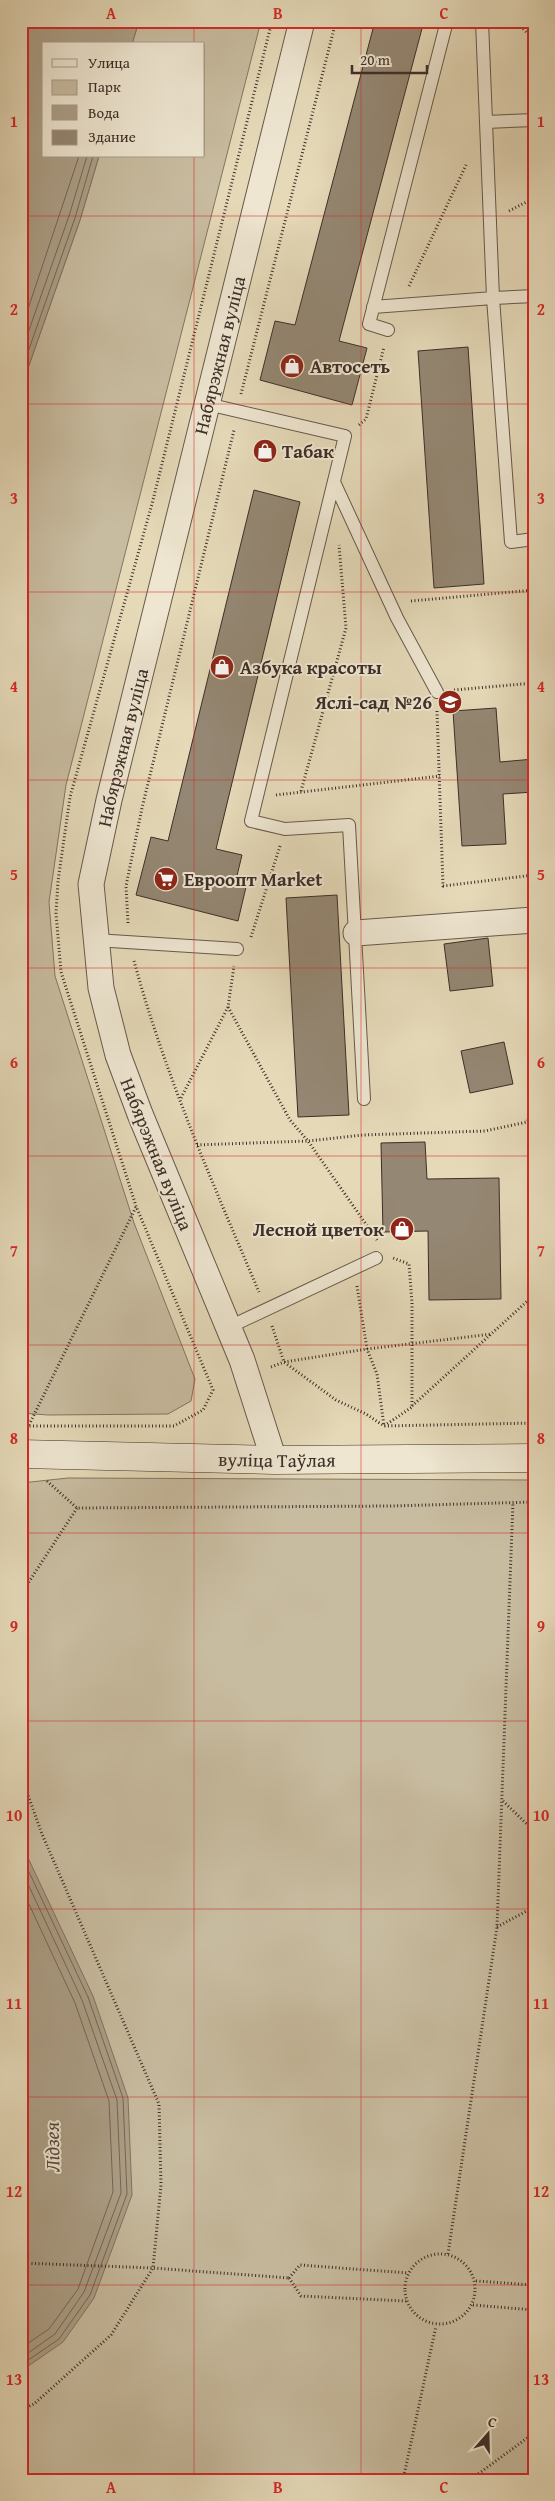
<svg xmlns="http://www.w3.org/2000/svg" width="555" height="2501" font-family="'Gentium Book Plus',serif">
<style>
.green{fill:#c8bca0;stroke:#827564}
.water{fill:#ac9f87;stroke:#807261}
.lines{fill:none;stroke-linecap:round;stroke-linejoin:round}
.shore{stroke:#746658;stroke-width:1}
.building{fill:#948773;stroke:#3d2e28}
.lane-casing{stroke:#67594c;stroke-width:14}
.street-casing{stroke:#67594c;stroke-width:27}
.secondary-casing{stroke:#3d2e28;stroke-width:29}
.path{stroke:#3d2e28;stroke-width:3;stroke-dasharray:1 2.5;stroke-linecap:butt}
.lane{stroke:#eee6d1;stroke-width:12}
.street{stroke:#eee6d1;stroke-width:25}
.secondary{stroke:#eee6d1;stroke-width:28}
.grid{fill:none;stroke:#d62828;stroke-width:1;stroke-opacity:0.55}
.labels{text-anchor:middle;stroke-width:4;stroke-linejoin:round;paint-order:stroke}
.street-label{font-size:19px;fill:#3d2e28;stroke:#eee6d1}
.poi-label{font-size:19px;font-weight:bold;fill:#3d2e28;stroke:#eee6d1;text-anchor:start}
.water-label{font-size:20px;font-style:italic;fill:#594a40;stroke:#eee6d1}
.neatline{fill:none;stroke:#d62828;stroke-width:2}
.grid-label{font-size:16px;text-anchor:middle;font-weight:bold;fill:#d62828}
</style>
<rect width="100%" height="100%" fill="#e5d9b8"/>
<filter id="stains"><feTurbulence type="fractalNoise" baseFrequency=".004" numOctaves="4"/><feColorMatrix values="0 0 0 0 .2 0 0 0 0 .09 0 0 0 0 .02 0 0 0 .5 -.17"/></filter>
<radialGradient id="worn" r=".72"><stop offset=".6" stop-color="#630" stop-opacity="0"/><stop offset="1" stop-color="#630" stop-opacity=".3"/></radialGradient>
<path class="green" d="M 139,21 L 261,21 L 66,785 L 49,902 L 55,976 L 134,1223 L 195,1379 L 191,1401 L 168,1414 L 48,1415 L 21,1413 L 25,1393 L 21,1367 L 21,388 L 80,220 L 99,156 L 204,156 L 204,44 L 132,44 Z
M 68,1478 L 534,1480 L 534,2480 L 21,2480 L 21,1483 Z"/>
<path class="water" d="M 21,21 L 139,21 L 132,44 L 44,44 L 44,156 L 99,156 L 80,220 L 21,388 Z
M 21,1843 L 93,1996 L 128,2098 L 132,2195 L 94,2298 L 63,2342 L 21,2371 Z"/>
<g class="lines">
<path class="shore" d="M 21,330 L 79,156
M 21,353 L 69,216 L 87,156
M 21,372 L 75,218 L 93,156
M 21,1855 L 88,1997 L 123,2098 L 127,2194 L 90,2295 L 59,2339 L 21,2365
M 21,1869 L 82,2000 L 117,2100 L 121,2193 L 84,2292 L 55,2334 L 21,2358
M 21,1887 L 75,2003 L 109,2101 L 113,2192 L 78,2289 L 49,2329 L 21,2348"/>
</g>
<path class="building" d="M 375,21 L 424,21 L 339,341 L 367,348 L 352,405 L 260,380 L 275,321 L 295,325 Z
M 468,347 L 484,584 L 434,588 L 418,351 Z
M 254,490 L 300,502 L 216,849 L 242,855 L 235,884 L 246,887 L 238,921 L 136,895 L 151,837 L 168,841 Z
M 496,708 L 500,762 L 534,759 L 534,792 L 503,794 L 506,844 L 462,846 L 453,711 Z
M 337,895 L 349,1115 L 298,1117 L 286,898 Z
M 488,938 L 493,986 L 450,991 L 444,944 Z
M 504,1042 L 513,1084 L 470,1093 L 461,1051 Z
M 425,1142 L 427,1179 L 499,1178 L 501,1299 L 429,1300 L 428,1231 L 383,1232 L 381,1143 Z"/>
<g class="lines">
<g class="lane-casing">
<path id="lane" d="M 482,21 L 493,298 L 534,296
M 486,122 L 534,120
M 373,307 L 493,298 L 511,542 L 534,539
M 388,330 L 369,324 L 447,21
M 207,404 L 345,436 L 251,821 L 285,829 L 349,825 L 364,1099
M 334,482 L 397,618 L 437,692
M 95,940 L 237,949
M 229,1327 L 376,1258"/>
</g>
<g class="street-casing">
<g id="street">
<path d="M 356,933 L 534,920"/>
<path id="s1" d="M 274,1460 L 242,1360 L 140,1114 L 118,1055 L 101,988 L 91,884 L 109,800 L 302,21"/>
</g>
</g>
<g class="secondary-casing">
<g id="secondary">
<path id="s2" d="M 21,1454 L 274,1460 L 534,1458"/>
</g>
</g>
<path class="path" d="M 516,21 L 534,40
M 509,211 L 534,198
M 409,286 L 467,163
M 241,394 L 336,21
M 359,425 L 366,419 L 384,347
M 411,601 L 534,590
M 454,690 L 534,683
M 437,711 L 443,886 L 534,875
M 301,791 L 346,628 L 339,545
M 276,795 L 440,776
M 128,923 L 126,886 L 142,808 L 234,430
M 251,937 L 280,846
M 134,961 C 165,1075 213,1184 259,1292
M 228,1007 L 290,1120 L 308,1141 L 377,1240
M 181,1098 L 228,1007 L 234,966
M 197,1145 L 308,1141 L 363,1135 L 485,1131 L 527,1122 L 534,1109
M 357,1286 L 367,1349 L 377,1374 L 384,1426 L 412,1407 L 412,1303 L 409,1264 L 393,1258
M 272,1326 L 284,1362 L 336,1400 L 366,1414 L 384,1426 L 534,1423
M 271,1367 L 284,1362 L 367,1349 L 492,1334
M 412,1406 L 534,1295
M 29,1425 L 136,1207
M 26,1426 L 174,1426 L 203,1410 L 213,1390 L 136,1206 L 61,972 L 56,913 L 58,881 L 70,797 L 152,504 L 272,21
M 47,1481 L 77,1508 L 391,1506 L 534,1502
M 21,1594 L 77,1508
M 21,1776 L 42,1834 L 159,2104 L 161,2185 L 153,2268 L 111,2335 L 34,2404 L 21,2410
M 503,1801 L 534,1831
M 497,1927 L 534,1907
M405 2289a35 35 0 1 1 70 0a35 35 0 1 1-70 0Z
M 448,2254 L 497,1927 L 513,1502
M 21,2263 L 153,2268 L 289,2278
M 289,2278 L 301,2296 L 406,2301
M 289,2278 L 300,2265 L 408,2273
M 476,2281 L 534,2285
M 473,2305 L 534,2310
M 403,2480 L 436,2326
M 470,2480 L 534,2433"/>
<use href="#lane" class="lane"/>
<use href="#street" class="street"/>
<use href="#secondary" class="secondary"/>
</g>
<path class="grid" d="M 194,21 L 194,44M 361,21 L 361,2480M 194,156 L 194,2480M 21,216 L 534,216M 21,404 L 534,404M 21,592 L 534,592M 21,780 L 534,780M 21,968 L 534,968M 21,1156 L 534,1156M 21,1345 L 534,1345M 21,1533 L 534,1533M 21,1721 L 534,1721M 21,1909 L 534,1909M 21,2097 L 534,2097M 21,2285 L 534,2285"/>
<defs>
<g id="shop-disc" transform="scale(1.25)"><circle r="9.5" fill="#8f2418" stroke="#eee6d1"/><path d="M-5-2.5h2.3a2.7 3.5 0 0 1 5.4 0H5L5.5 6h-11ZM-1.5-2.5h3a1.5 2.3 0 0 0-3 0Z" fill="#fff"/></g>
<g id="school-disc" transform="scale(1.25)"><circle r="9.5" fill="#8f2418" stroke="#eee6d1"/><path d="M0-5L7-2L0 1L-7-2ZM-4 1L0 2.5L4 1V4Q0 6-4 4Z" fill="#fff"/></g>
<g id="supermarket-disc" transform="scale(1.25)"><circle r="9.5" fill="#8f2418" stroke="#eee6d1"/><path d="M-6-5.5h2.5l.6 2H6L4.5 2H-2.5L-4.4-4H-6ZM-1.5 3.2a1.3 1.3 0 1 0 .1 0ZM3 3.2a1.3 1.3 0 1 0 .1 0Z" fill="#fff"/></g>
</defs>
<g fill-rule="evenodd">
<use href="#shop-disc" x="292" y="366"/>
<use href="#shop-disc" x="265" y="451"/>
<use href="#shop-disc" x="222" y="667"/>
<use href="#school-disc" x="450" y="702"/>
<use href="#supermarket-disc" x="166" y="879"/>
<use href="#shop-disc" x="402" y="1229"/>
</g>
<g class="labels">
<g class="street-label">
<text dy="7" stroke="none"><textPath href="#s1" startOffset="1152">Набярэжная вуліца</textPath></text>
<text dy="7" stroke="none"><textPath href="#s1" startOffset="748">Набярэжная вуліца</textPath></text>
<text transform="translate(157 1154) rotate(68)" y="7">Набярэжная вуліца</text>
<text dy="7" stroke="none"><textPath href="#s2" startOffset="256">вуліца Таўлая</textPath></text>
</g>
<g class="poi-label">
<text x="310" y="373">Автосеть</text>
<text x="282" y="458">Табак</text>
<text x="240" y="674">Азбука красоты</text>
<text x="432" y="709" text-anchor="end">Яслі-сад №26</text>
<text x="184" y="886">Евроопт Market</text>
<text x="384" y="1236" text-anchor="end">Лесной цветок</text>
</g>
<g class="water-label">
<text transform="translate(52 2147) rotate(-91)" y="7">Лідзея</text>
</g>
</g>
<rect width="555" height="2501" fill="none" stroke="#e5d9b8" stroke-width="55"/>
<rect x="42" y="42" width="162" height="115" fill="#eee6d1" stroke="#a79c8d"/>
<rect x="52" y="59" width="25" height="8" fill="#eee6d1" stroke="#a79c8d"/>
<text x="88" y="68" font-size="15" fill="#3d2e28">Улица</text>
<rect x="52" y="80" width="25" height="15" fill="#c8bca0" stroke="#a79c8d"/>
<text x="88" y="92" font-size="15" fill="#3d2e28">Парк</text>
<rect x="52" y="105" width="25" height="15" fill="#ac9f87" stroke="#a79c8d"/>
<text x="88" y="118" font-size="15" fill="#3d2e28">Вода</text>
<rect x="52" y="130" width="25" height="15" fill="#948773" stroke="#a79c8d"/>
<text x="88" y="142" font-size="15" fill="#3d2e28">Здание</text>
<g transform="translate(488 2434) rotate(20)" stroke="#eee6d1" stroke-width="4" paint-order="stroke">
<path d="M0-4L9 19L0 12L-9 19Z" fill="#3d2e28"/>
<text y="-8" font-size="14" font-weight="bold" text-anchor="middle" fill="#3d2e28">С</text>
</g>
<path d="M352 65v8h75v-8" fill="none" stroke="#3d2e28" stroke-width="2.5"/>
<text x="360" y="65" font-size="15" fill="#3d2e28" stroke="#eee6d1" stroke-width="4" paint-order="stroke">20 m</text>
<rect x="28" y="28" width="500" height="2446" class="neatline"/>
<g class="grid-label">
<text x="111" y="19">A</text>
<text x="278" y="19">B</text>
<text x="444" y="19">C</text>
<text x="14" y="127">1</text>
<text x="541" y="127">1</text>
<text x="14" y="315">2</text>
<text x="541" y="315">2</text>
<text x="14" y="504">3</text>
<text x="541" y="504">3</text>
<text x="14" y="692">4</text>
<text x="541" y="692">4</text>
<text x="14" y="880">5</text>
<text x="541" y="880">5</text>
<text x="14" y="1068">6</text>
<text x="541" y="1068">6</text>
<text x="14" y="1256">7</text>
<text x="541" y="1256">7</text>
<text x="14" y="1444">8</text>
<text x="541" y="1444">8</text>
<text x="14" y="1632">9</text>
<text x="541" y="1632">9</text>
<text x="14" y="1821">10</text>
<text x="541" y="1821">10</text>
<text x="14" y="2009">11</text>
<text x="541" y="2009">11</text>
<text x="14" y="2197">12</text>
<text x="541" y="2197">12</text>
<text x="14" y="2385">13</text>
<text x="541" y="2385">13</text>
<text x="111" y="2493">A</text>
<text x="278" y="2493">B</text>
<text x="444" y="2493">C</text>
</g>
<rect width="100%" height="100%" filter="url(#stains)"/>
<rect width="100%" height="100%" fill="url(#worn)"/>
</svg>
